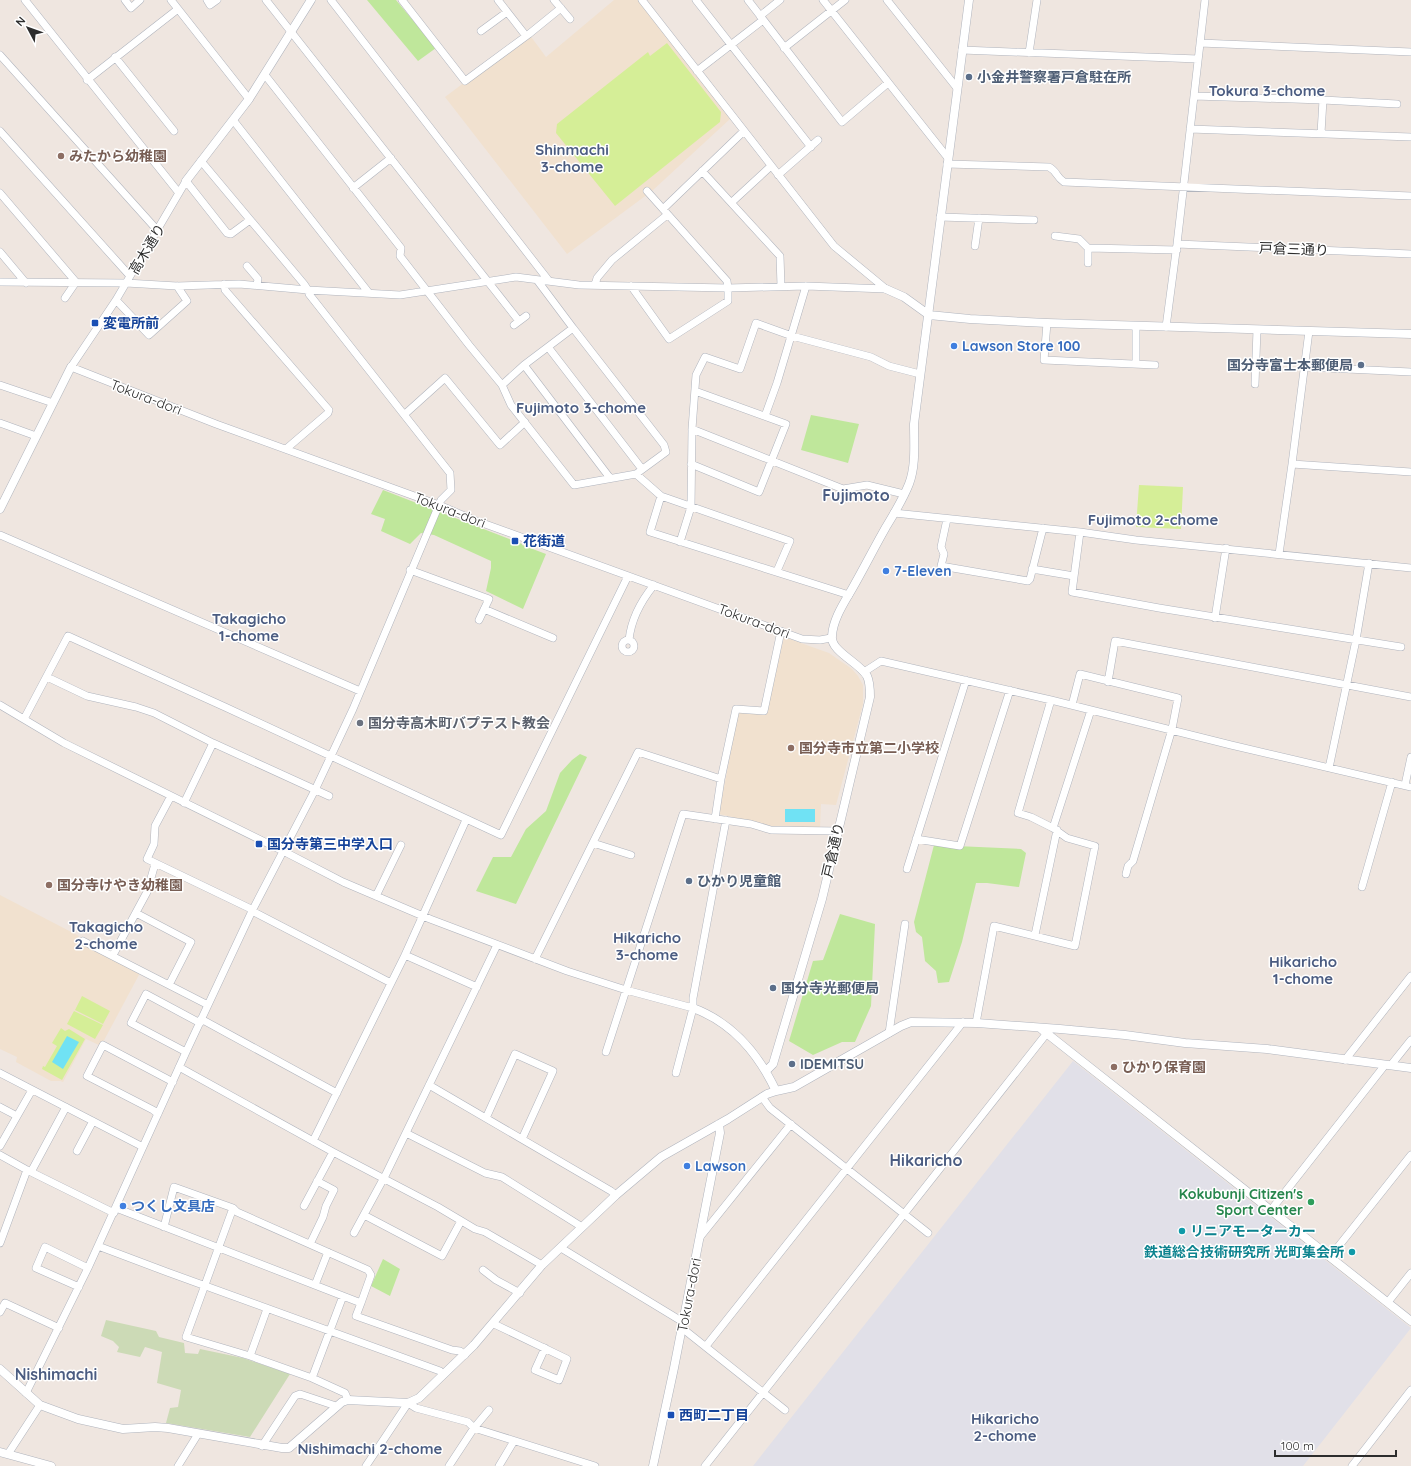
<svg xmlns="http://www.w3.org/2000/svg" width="1411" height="1466" font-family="Quicksand,'Noto Sans JP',sans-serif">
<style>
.industrial{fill:#e1e0e8}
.education{fill:#f1e1cf}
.green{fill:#bfe79b}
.cemetery{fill:#ccdab6}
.pitch{fill:#d5ee97}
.water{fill:#70e2f4}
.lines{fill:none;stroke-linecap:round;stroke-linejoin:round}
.minor-casing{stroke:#b0b4bd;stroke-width:8}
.tertiary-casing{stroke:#b0b4bd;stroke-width:9}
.minor{stroke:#fff;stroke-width:7}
.tertiary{stroke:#fff;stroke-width:8}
.service-dot{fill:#5c6f8a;stroke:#fff;stroke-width:1.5}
.education-dot{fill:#8d6e63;stroke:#fff;stroke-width:1.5}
.transit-dot{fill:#1a4fb4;stroke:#fff;stroke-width:1.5}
.shop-dot{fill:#3f7fe0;stroke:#fff;stroke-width:1.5}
.worship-dot{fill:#6b7280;stroke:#fff;stroke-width:1.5}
.leisure-dot{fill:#2e9e5b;stroke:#fff;stroke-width:1.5}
.culture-dot{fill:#0f9aa8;stroke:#fff;stroke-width:1.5}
.labels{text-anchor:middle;stroke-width:3;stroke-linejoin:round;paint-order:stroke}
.service-label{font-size:14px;font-weight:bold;fill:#4e5e75;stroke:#fff;text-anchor:start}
.education-label{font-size:14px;font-weight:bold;fill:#785e54;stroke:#fff;text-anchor:start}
.street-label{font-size:14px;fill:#2d2d2d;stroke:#fff}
.transit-label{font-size:14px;font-weight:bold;fill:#164399;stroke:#fff;text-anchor:start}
.shop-label{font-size:14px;font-weight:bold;fill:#366cbe;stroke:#fff;text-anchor:start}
.worship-label{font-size:14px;font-weight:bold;fill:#5b616d;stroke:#fff;text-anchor:start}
.leisure-label{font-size:14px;font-weight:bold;fill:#27864d;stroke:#fff;text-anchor:end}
.culture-label{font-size:14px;font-weight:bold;fill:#0d838f;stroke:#fff;text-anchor:start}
.neighbourhood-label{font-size:15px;font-weight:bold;fill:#4b5c81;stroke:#fff}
.quarter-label{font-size:16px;font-weight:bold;fill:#4b5c81;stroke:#fff}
</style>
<rect width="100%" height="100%" fill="#efe6e0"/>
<path class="industrial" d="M 1073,1061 L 1411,1328 L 1303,1466 L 753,1466 Z"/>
<path class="education" d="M 614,0 L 638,0 L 730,119 L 652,191 L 567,254 L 445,97 L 529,34 L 546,57 Z
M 784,637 L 829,653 L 852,669 L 858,676 L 863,685 L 863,704 L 836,805 L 821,804 L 820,828 L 771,826 L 719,814 L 738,713 L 766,715 Z
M 0,895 L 79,936 L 77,941 L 140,973 L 101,1046 L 86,1039 L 63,1082 L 60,1081 L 51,1081 L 16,1062 L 17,1057 L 0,1049 Z"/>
<path class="green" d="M 367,0 L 396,0 L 436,48 L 418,61 Z
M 811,415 L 859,424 L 848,463 L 801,450 Z
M 383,490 L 522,544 L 522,545 L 546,554 L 523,609 L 486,591 L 491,568 L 491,561 L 434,535 L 421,533 L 410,544 L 381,531 L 385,519 L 371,514 Z
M 580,754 L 587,757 L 516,904 L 476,891 L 493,857 L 511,857 L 526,829 L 546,811 L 560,773 L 572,760 Z
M 934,845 L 1021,849 L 1026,853 L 1019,887 L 987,883 L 976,883 L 962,942 L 949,982 L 938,983 L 936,971 L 925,961 L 922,937 L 916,932 L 914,922 Z
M 840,914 L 875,924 L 871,1006 L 855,1042 L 842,1042 L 813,1055 L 789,1041 L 813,961 L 823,960 Z
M 383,1259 L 400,1269 L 390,1296 L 371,1286 Z"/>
<path class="cemetery" d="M 106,1320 L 156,1331 L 159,1337 L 184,1343 L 185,1353 L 198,1354 L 200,1349 L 243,1358 L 290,1374 L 250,1437 L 166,1423 L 170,1408 L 178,1407 L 181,1390 L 157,1383 L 162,1352 L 145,1347 L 140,1357 L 117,1352 L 119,1347 L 113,1341 L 101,1336 Z"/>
<path class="pitch" d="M 667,43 L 721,112 L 720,122 L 615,206 L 556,133 L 557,124 L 648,52 L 650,56 Z
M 1139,485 L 1183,487 L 1181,529 L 1136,527 Z
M 82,996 L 110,1011 L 103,1024 L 75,1010 Z
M 74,1011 L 103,1025 L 95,1039 L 67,1024 Z
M 61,1028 L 65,1031 L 69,1029 L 85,1039 L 62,1080 L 42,1069 L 43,1066 L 45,1067 L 57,1046 L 52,1043 Z"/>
<path class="water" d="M 785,809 L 815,809 L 815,822 L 785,822 Z
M 67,1036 L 79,1042 L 63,1069 L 52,1062 Z"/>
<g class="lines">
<g class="minor-casing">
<path id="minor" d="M 25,0 L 179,193
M 125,0 L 131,8 L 140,0
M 171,0 L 249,99
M 207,0 L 210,5 L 217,0
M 266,0 L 519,321
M 331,0 L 549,281
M 402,0 L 465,81 L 529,34 L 561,8
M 498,0 L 526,36
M 554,0 L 570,19
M 642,0 L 834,246 L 886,289
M 696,0 L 811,147
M 748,0 L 842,122 L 888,83
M 823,0 L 948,158
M 887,0 L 957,88
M 760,16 L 780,0
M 481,31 L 507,12
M 1200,43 L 1411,52
M 784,48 L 845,0
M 962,50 L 1198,59
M 1029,53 L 1037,0
M 0,55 L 158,231
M 115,57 L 174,131
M 697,71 L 763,20
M 265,75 L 401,248 L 400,256 L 469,345 L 502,385 L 511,405 L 574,485 L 636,474 L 666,452 L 664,445 L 573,328
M 87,80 L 178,9
M 1194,96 L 1323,100 L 1397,104
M 233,120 L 369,293
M 1190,129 L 1411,137
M 0,131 L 130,276
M 1321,133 L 1323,100
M 947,164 L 1049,167 C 1057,171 1056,177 1064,182 L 1411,196
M 702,171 L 780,256 L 781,286
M 778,175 L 818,140
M 353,188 L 391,158
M 0,193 L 76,282
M 732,202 L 771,166
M 663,209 L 744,131
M 940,217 L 1034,220
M 250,220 L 231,234 L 227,233 L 186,181 L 116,300 L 71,367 L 216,424 L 439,505 L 474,520 L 802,639 L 820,640 L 831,638
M 1055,236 L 1079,239 L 1088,248 L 1177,250
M 1177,244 L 1411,254
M 975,246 L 979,218
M 0,252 L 26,283
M 1088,263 L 1088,248
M 247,266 L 258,279 L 257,285
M 0,282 L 126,283 L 177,286 L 239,284 L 308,290 L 400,295 L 516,277 L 579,285 L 728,288 L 806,286 L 886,289
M 224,284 L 225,290 L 329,410 L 328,413 L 286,449
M 595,285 L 597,278 L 612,260 L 667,215
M 631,286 L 669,339 L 728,301 L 728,288 L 727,281 L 647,191
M 65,298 L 76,282
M 116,300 L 149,335 L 187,301 L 177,286
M 1047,323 L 1044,360 L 1155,365
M 514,325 L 526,316
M 1166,327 L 1177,244 L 1205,0
M 548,347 L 642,469
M 1136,364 L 1136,326
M 524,365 L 610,478
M 1304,367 L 1411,372
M 1255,384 L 1257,330
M 0,385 L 53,403
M 502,385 L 524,365 L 573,328 L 537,280
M 405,414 L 445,378 L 500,445 L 525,422
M 765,416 L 777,383 L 806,286
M 0,423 L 36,436
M 692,429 L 843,489 L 867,485 L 904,494
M 691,464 L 759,492 L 786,424 L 695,391
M 1292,464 L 1411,472
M 636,474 L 661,496 L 790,541 L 777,571
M 661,496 L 650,532 L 849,595
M 894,513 L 1080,532 L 1136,540 L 1411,568
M 947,519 L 941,547 L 944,554 L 941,566 L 1028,581 L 1030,579 L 1043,528
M 1080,532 L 1072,592 L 1159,608 L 1401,647
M 0,535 L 360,691
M 680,542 L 691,507 L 692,429 L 696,375 L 705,357 L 740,369 L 756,323 L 792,336 L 871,357 L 889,366 L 920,374
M 1279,554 L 1292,464 L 1309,331
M 1032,569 L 1074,576
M 410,570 L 489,599 L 479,620
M 484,609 L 553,638
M 1215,618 L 1226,548
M 629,640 C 631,620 641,601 654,585
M622 646a6 6 0 1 1 12 0a6 6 0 1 1-12 0Z
M 864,672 L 881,661 L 1051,700 L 1231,745 L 1411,787
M 47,677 L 87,696 L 136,707 L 154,713 L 213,743 L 329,796
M 1108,682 L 1115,641 L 1411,697
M 0,705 L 64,743 L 283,851 L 343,882 L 430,919 L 567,971 L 626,990 L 693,1008
M 1072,705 L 1080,674 L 1178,698 L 1172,729 L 1133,861 L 1128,866 L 1126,874
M 24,719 L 68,636 L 225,707 L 501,835 L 628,576
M 1329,768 L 1356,640 L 1369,563
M 1405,785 L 1411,757
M 171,796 L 155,826 L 154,844 L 147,859 L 249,908 L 252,911 L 391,983
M 184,803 L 213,743
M 715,819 L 721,779 L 736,709 L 764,711 L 781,631
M 1053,828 L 1091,710
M 916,839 L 960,846 L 1010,690
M 593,843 L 631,855
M 907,869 L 966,680
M 1362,887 L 1392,782
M 376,896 L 401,845
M 136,913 L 191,942 L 169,985
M 1035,935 L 1057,830
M 83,941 L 208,1005
M 113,955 L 147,892 L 155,864
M 405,955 L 477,987
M 535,959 L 638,752 L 721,779
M 201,1019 L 337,1093
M 976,1023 L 994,926 L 1075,946 L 1095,846 L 1067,838 L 1053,828 L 1031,817 L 1018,813 L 1051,700
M 889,1033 L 905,924
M 186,1052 L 131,1023 L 146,994 L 200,1023
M 606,1052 L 683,814 L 751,824 L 771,830 L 837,831
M 1345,1060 L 1411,976
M 1391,1065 L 1411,1040
M 179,1067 L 333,1152 L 438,1207 L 475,1229 L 485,1232 L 542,1265
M 0,1073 L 143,1147
M 676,1073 L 693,1008 L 693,998 L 726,820
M 429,1085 L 611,1191 L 616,1195
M 762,1097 L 770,1108 L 928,1233
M 0,1107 L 17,1116
M 158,1114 L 153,1110 L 87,1076 L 103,1045 L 173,1082
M 486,1118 L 515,1054 L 553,1071 L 522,1139
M 406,1133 L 485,1173 L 502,1177 L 582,1227
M 313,1141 L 405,955 L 466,820
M 0,1146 L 32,1090
M 77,1151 L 93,1121
M 0,1155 L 27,1170 L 114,1213
M 31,1172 L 66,1107
M 304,1206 L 333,1152
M 116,1208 L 361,1303 L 371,1275 L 368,1270 L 237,1212 L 233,1208 L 174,1187 L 164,1227
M 233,1208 L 186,1337 L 250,1356 L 312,1378 L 345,1393 L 348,1400
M 1271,1210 L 1385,1065
M 364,1215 L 442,1256 L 461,1221
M 354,1233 L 386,1174 L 497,945
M 700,1237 L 791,1124
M 0,1243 L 27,1170
M 310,1244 L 323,1217 L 326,1206 L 334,1190 L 317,1181
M 98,1246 L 167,1272 L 440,1371 L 443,1375
M 561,1248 L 683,1322
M 1330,1257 L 1411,1155
M 483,1270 L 496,1280 L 520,1293
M 315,1285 L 328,1252
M 79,1287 L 36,1268 L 45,1247 L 88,1268
M 1388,1302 L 1411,1273
M 361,1303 L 356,1316 L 452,1350 L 460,1351 L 465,1355
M 0,1312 L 5,1303 L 59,1328
M 494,1324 L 567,1359 L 559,1380 L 535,1370 L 545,1348
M 682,1328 L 785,1410
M 706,1346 L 963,1022
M 250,1356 L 267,1309
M 312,1378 L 343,1296
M 26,1393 L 88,1268 L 186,1052 L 252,911 L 315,790 L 353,709 L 439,505 L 441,500 L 451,490 L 450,473 L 309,294 L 308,290 L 304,284 L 201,161
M 262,1446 L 295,1396 L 300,1394 L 336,1406
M 8,1454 L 40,1405
M 178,1466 L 198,1434
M 366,1466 L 408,1403 L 416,1408 L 468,1422 L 474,1428 L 595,1466
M 449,1466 L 474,1428 L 489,1410
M 499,1466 L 514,1441
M 705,1466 L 1047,1033
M 1352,1466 L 1411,1390"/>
</g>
<g class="tertiary-casing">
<path id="tertiary" d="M 186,181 L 249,99 L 311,0
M 886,289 L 904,297 L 929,315 L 970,319 L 1047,323 L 1411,334
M 0,509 L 71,367
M 693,1008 C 733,1023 758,1053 776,1091
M 1040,1028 L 1411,1321
M 766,1071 L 773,1064 L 822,899 L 870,697 C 870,690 870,682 867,676 C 860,663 830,651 832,636 C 833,619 844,603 852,589 C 864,568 874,548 886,527 C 894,514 903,499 909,484 C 916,466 914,444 914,424 L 969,0
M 0,1369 L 40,1405 L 78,1419 L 123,1429 L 155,1427 L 168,1428 L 282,1448 L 289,1448 L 342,1402 L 348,1400 L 408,1403 L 419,1398 L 474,1345 L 542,1265 L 616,1195 L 661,1157 L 728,1119 L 767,1094 L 776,1091 L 794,1087 L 901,1026 L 911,1022 L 977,1023 L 1060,1029 L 1125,1035 L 1185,1043 L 1267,1049 L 1411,1068
M 0,1452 L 51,1466
M 653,1466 L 674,1368 L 720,1133 L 719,1124"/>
</g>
<use href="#minor" class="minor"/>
<use href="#tertiary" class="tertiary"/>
</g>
<g class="service-dot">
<circle cx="969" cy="77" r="4"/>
<circle cx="1361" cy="365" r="4"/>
<circle cx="689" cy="881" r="4"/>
<circle cx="773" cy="988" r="4"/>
<circle cx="792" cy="1064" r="4"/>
</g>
<g class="education-dot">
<circle cx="61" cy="156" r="4"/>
<circle cx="791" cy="748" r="4"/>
<circle cx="49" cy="885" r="4"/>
<circle cx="1114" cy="1067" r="4"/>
</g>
<g class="transit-dot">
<rect x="91" y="319" width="8" height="8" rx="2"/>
<rect x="511" y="537" width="8" height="8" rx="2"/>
<rect x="255" y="840" width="8" height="8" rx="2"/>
<rect x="667" y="1411" width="8" height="8" rx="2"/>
</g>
<g class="shop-dot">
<circle cx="954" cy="346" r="4"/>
<circle cx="886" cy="571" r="4"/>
<circle cx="687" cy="1166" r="4"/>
<circle cx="123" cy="1206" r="4"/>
</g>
<circle class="worship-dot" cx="360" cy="723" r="4"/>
<circle class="leisure-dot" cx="1311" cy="1202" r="4"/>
<g class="culture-dot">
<circle cx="1182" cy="1231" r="4"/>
<circle cx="1352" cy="1252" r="4"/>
</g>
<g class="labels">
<g class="service-label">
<text x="977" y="82">小金井警察署戸倉駐在所</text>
<text x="1353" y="370" text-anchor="end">国分寺富士本郵便局</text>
<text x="697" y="886">ひかり児童館</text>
<text x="781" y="993">国分寺光郵便局</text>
<text x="800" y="1069">IDEMITSU</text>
</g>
<g class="education-label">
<text x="69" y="161">みたから幼稚園</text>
<text x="799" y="753">国分寺市立第二小学校</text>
<text x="57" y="890">国分寺けやき幼稚園</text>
<text x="1122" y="1072">ひかり保育園</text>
</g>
<g class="street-label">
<text transform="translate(147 249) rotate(-59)" y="5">高木通り</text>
<text transform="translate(1294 249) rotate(2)" y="5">戸倉三通り</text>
<text transform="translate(146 397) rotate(21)" y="5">Tokura-dori</text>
<text transform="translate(450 510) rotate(21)" y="5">Tokura-dori</text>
<text transform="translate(754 621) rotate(20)" y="5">Tokura-dori</text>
<text transform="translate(833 850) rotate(-77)" y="5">戸倉通り</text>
<text transform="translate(689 1295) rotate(-79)" y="5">Tokura-dori</text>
</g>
<g class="transit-label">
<text x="103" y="328">変電所前</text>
<text x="523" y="546">花街道</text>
<text x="267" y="849">国分寺第三中学入口</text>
<text x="679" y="1420">西町二丁目</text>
</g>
<g class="shop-label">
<text x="962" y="351">Lawson Store 100</text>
<text x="894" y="576">7-Eleven</text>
<text x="695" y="1171">Lawson</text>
<text x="131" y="1211">つくし文具店</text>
</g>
<g class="worship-label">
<text x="368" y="728">国分寺高木町バプテスト教会</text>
</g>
<g class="leisure-label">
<text x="1303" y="1199">Kokubunji Citizen's<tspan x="1303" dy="16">Sport Center</tspan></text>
</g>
<g class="culture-label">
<text x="1190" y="1236">リニアモーターカー</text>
<text x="1344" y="1257" text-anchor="end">鉄道総合技術研究所 光町集会所</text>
</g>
<g class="neighbourhood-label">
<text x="1267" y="96">Tokura 3-chome</text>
<text x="572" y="155">Shinmachi<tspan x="572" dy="17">3-chome</tspan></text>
<text x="581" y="413">Fujimoto 3-chome</text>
<text x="1153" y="525">Fujimoto 2-chome</text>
<text x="249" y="624">Takagicho<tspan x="249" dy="17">1-chome</tspan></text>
<text x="106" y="932">Takagicho<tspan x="106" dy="17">2-chome</tspan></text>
<text x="647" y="943">Hikaricho<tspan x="647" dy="17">3-chome</tspan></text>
<text x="1303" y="967">Hikaricho<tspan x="1303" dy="17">1-chome</tspan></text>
<text x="1005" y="1424">Hikaricho<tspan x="1005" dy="17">2-chome</tspan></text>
<text x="370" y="1454">Nishimachi 2-chome</text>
</g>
<g class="quarter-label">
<text x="856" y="501">Fujimoto</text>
<text x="926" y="1166">Hikaricho</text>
<text x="56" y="1380">Nishimachi</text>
</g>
</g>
<g transform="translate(28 28) rotate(311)" stroke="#ffffff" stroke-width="3" paint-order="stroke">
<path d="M0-3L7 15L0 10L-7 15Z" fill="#2d2d2d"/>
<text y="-6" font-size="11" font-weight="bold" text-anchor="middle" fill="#2d2d2d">N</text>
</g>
<path d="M1275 1450v6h121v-6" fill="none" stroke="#2d2d2d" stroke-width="2"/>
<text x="1281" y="1450" font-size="12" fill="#2d2d2d" stroke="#ffffff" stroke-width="3" paint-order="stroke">100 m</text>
</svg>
